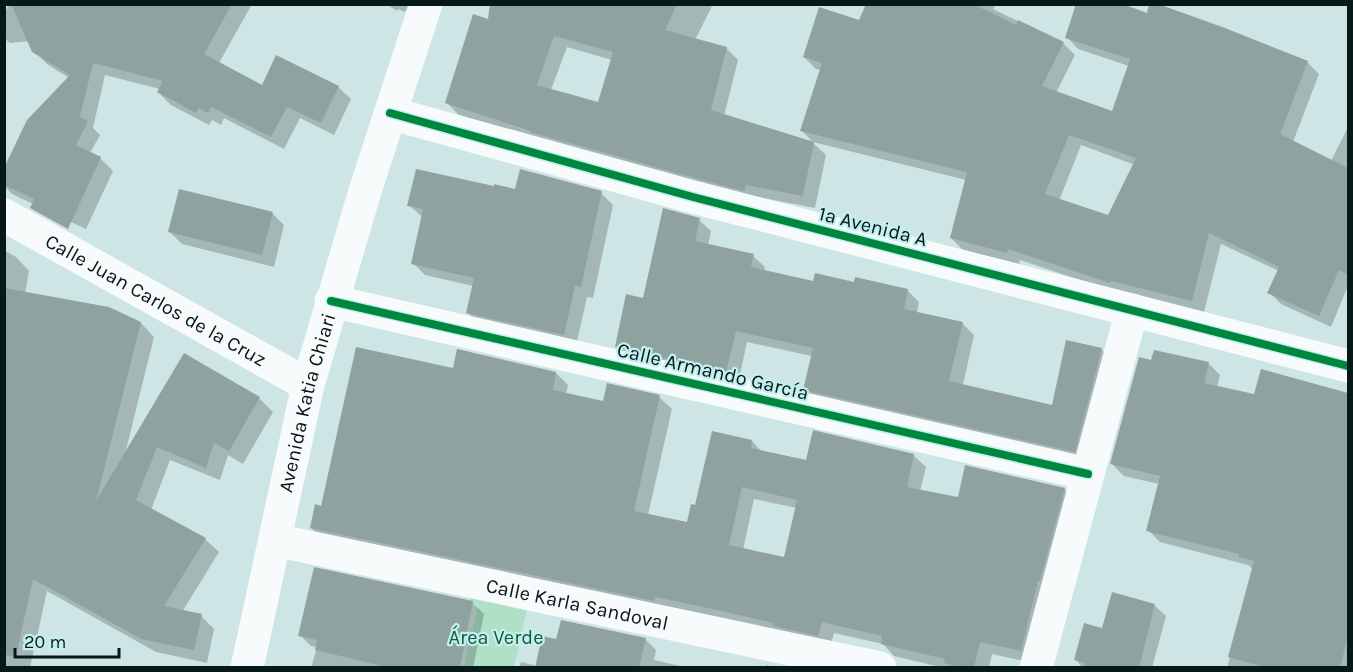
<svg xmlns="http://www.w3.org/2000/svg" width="1353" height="672" font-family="Karla,sans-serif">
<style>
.green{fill:#b0e1c8}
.shadow{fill:#0003;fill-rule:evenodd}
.building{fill:#90a2a0;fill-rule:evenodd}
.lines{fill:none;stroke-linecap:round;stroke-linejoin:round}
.minor{stroke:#f8fbfb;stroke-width:33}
.cycleway-casing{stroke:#c3efee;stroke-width:11}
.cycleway{stroke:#00873e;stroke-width:8}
.labels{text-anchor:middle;stroke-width:4.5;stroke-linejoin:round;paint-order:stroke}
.street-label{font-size:20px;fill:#071818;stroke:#c3efee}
.park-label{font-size:20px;fill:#135a36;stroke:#c3efee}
</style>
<rect width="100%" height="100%" fill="#cde5e4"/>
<path class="green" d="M 531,591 L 514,667 L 464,667 L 478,606 L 463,595 Z"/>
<path class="shadow" d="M 9,4 L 252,4 L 219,63 L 262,87 L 338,87 L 351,99 L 334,135 L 300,118 L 284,149 L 224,118 L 221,125 L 212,120 L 209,125 L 171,105 L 158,92 L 160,89 L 105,75 L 93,128 L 100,135 L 90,153 L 100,158 L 113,171 L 86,229 L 12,194 L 4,186 L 4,171 L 69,78 L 47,64 L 34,51 L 29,41 L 10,43 L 4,38 L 4,15 Z
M 386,4 L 409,4 L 405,12 L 398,9 L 397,11 Z
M 510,4 L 713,4 L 695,40 L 726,48 L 738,60 L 724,116 L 813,143 L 826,155 L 815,208 L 758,197 L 757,202 L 541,141 L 459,115 L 447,103 L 502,25 ZM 567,47 L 612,60 L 599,104 L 551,90 Z
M 868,4 L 996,4 L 993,9 L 1063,43 L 1075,55 L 1056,93 L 1113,113 L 1129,66 L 1078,49 L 1067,37 L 1307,62 L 1319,74 L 1293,142 L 1331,161 L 1348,127 L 1348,286 L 1331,327 L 1281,304 L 1269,292 L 1279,271 L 1221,244 L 1204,312 L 1122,294 L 1020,260 L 1019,264 L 963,250 L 951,238 L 966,180 L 813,142 L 801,130 L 822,70 L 816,69 L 804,57 L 860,22 ZM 1081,145 L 1135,165 L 1108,217 L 1059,201 Z
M 516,191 L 601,193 L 613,205 L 593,298 L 587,297 L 576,346 L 479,324 L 467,312 L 473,286 L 425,275 L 413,263 L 423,218 L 409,205 Z
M 272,213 L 284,225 L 274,267 L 182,244 L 170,232 Z
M 699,220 L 711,231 L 708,246 L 753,256 L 765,267 L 764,272 L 814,283 L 855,283 L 907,290 L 919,302 L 917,313 L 962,323 L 974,335 L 963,385 L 1053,407 L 1067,342 L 1102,350 L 1113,362 L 1086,463 L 816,401 L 805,389 L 812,356 L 747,342 L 738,383 L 628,358 L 616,346 L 644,300 Z
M 4,250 L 16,257 L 29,271 L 25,293 L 141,323 L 154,337 L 125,454 L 184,355 L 259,398 L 273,412 L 243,464 L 228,455 L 220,480 L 170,460 L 151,510 L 205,539 L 219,552 L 182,612 L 201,616 L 214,629 L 207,663 L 156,652 L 47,591 L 30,668 L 4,668 Z
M 1152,361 L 1208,363 L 1220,375 L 1217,388 L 1255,396 L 1262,371 L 1348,395 L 1348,668 L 1227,668 L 1253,569 L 1248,565 L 1160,542 L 1148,530 L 1159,484 L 1124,476 L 1112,464 Z
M 454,370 L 556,373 L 568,385 L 566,394 L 604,403 L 659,397 L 672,409 L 648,515 L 689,524 L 696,507 L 752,441 L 762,452 L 807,462 L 913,455 L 926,467 L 920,491 L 959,499 L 1064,489 L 1076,501 L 1033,663 L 992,654 L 989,668 L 944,668 L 894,656 L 883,644 L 834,633 L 830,647 L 324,540 L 311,528 L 322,508 ZM 754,499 L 797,508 L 785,559 L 743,550 Z
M 473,603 L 484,614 L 473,668 L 311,668 L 317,647 L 311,646 L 300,635 Z
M 1154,605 L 1166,616 L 1152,668 L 1083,668 L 1076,660 L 1103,630 Z
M 645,639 L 656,650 L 654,660 L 689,668 L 519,668 L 521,662 L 537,666 L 557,641 Z
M 766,665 L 780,668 L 766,668 Z"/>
<path class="building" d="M 11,4 L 232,4 L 204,54 L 262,85 L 276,55 L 339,86 L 321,123 L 287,107 L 271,137 L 211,107 L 208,113 L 199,108 L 196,113 L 157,92 L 163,81 L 93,63 L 80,117 L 88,121 L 76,145 L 101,157 L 68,229 L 30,208 L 34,199 L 4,185 L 4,168 L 27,120 L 70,75 L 32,52 Z
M 490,4 L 677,4 L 665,30 L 727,47 L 711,110 L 814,142 L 803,196 L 746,185 L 744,191 L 698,179 L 530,132 L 531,131 L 445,103 L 473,14 L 488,19 ZM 554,36 L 613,52 L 598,102 L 537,85 Z
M 866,4 L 973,4 L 1016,25 L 1018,20 L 1064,42 L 1042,86 L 1112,111 L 1130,59 L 1065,38 L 1076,4 L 1123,4 L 1147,13 L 1149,4 L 1158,4 L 1225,28 L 1308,61 L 1280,134 L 1348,168 L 1348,275 L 1339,270 L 1319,316 L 1267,293 L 1279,267 L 1209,233 L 1192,301 L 1111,281 L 1110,283 L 1008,249 L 1007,253 L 950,238 L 967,172 L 800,131 L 822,63 L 803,57 L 819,7 L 859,20 ZM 1069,135 L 1136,158 L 1108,215 L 1045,194 Z
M 416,169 L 494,186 L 494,184 L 515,189 L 520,169 L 602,191 L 581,287 L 575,286 L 564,335 L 466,313 L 474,278 L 411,264 L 423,209 L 407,206 Z
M 179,189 L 273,212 L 262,255 L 168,232 Z
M 663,208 L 700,218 L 695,241 L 754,254 L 751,267 L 813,281 L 815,273 L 854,282 L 855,277 L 908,289 L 904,309 L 963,322 L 949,381 L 1052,405 L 1066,340 L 1102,348 L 1075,452 L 803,390 L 813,348 L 736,331 L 726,372 L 615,347 L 626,294 L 643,298 Z
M 4,288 L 109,307 L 141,322 L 96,501 L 184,353 L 260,397 L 229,451 L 214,443 L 206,468 L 157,447 L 136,500 L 206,538 L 164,606 L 202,614 L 194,650 L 141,639 L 33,579 L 16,656 L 4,655 Z
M 356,347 L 453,368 L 457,349 L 556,372 L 553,390 L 603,401 L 607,383 L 660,395 L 634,511 L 687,522 L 691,504 L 695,505 L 712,431 L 752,440 L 751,448 L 806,460 L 813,430 L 914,454 L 907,487 L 958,497 L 965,465 L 1065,488 L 1040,581 L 1038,581 L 1021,651 L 980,642 L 974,668 L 962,668 L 944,663 L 945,659 L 881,644 L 882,636 L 822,622 L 818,636 L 773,626 L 774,623 L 708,608 L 655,597 L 654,601 L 310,528 L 315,504 L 321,506 ZM 742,487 L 797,500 L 784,557 L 729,545 Z
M 1154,350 L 1209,362 L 1204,383 L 1254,394 L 1261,369 L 1348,393 L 1348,636 L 1340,668 L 1268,668 L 1228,657 L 1254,561 L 1239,557 L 1239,554 L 1146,531 L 1160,476 L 1110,464 L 1139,357 L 1151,360 Z
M 314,567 L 473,601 L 460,668 L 391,668 L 315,650 L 317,640 L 298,636 Z
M 1112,592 L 1155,604 L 1139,668 L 1084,668 L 1085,663 L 1074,660 L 1084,623 L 1102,628 Z
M 561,620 L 646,638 L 639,668 L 535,668 L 542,636 L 556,639 Z"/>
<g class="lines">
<g class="minor">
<path d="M 390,113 L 693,197 L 1348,366"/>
<path id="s1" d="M 4,215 L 308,385"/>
<path d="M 331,301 L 1088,474"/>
<path id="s2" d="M 275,540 L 880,668"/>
<path id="s3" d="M 247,668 L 308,385 L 365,191 L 426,4"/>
<path d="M 1036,668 L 1132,310"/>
</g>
<g class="cycleway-casing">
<path id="cycleway" d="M 390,113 L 693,197 L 1348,366
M 331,301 L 1088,474"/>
</g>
<use href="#cycleway" class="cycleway"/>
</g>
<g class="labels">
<g class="street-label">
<text transform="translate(873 226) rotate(14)" y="7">1a Avenida A</text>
<text dy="7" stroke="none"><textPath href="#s1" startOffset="174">Calle Juan Carlos de la Cruz</textPath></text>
<text transform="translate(713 371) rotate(13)" y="7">Calle Armando García</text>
<text dy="7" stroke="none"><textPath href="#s3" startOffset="272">Avenida Katia Chiari</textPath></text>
<text dy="7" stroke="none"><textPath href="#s2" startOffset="309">Calle Karla Sandoval</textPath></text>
</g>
<g class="park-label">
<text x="496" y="644">Área Verde</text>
</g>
</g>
<rect width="1353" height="672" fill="none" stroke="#071818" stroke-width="12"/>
<path d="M15 648v9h104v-9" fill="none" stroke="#071818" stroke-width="3"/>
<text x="24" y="648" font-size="18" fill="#071818" stroke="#c3efee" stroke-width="4.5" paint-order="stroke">20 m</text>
</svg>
